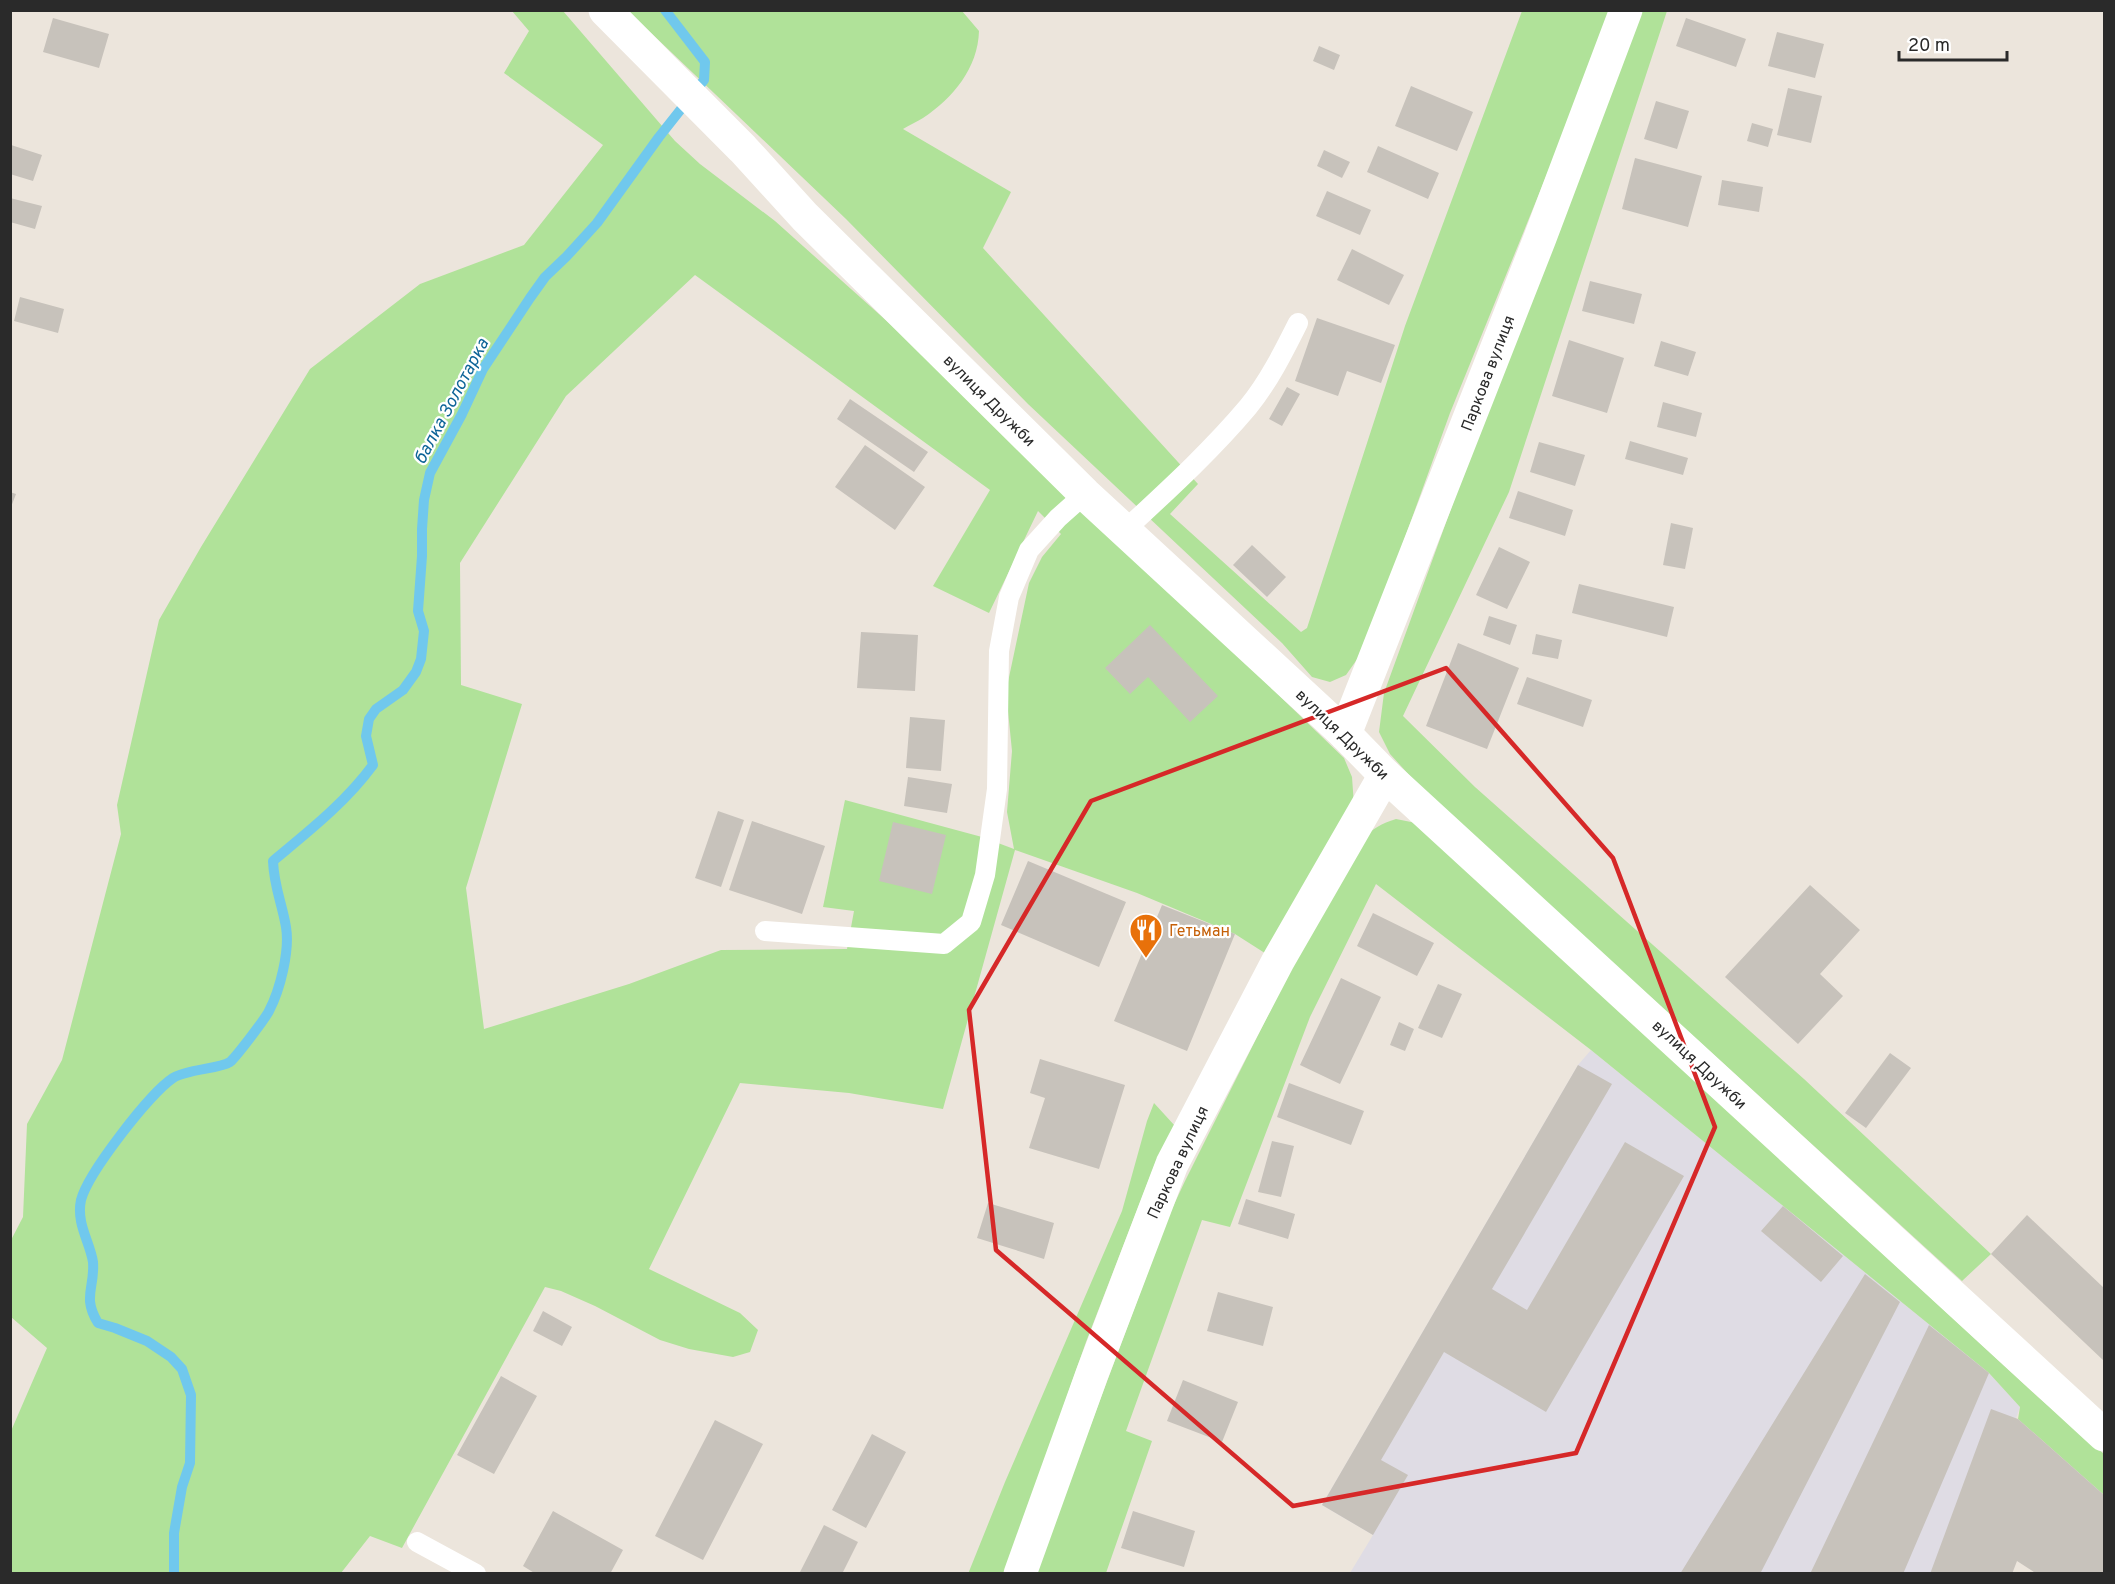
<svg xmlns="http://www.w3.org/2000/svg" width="2115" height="1584" font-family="Overpass,sans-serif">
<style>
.industrial{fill:#dfdce4}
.green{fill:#b0e299;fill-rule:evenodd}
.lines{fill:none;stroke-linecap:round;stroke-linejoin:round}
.stream{stroke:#70c8ed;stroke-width:10}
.building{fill:#c7c2bb}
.lane{stroke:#fff;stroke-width:20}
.street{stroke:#fff;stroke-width:33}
.secondary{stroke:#fff;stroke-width:33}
.marked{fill:none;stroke:#d62828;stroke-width:4.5;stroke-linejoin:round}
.labels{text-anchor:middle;stroke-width:4.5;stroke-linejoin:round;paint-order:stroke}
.street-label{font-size:16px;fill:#2a2a2a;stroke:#fff}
.food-label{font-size:16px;fill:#c56008;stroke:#fff;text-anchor:start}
.water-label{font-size:18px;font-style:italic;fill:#0f6598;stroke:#fff}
</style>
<rect width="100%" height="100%" fill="#ece5dc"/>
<path class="industrial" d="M 1591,1050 L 1989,1373 L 2020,1407 L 1961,1573 L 1350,1573 L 1373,1535 L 1322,1505 L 1578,1065 Z"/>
<path class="green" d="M 512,11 L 563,11 L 675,141 L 700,164 L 775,221 L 889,323 L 1007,433 L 1344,758 L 1352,777 L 1354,805 L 1271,957 L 1235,934 L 1137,893 L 1015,850 L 943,1109 L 849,1093 L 740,1083 L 649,1269 L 740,1313 L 758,1330 L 750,1352 L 733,1357 L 689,1349 L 660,1340 L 595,1306 L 561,1291 L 545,1287 L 402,1548 L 370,1536 L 341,1573 L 11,1573 L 11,1431 L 47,1348 L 11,1317 L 10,1242 L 23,1217 L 27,1124 L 62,1060 L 121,834 L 117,805 L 159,620 L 201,547 L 310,369 L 420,284 L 524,245 L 603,145 L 504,73 L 529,31 ZM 695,275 L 990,490 L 933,586 L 989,613 L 1038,511 L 1061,534 L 1042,557 L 1029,583 L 1008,682 L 1007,701 L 1012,751 L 1007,812 L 1014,849 L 982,837 L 845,800 L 823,907 L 854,911 L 847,949 L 721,950 L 629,984 L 484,1029 L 466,888 L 522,704 L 461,685 L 460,563 L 566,396 Z
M 628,11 L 962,11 L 979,31 C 978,68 953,98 923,118 C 917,122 909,125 903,129 L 1011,192 L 983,248 L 1198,484 L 1170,514 L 1301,632 L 1307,628 L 1405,326 L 1522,11 L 1611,11 L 1582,88 L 1450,413 L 1365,648 L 1346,675 L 1330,682 L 1312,677 L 1282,643 L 1028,404 L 846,219 Z
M 1637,11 L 1667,11 L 1509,492 L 1403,716 L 1475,787 L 1804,1079 L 1991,1254 L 1962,1281 L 1420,787 L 1390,754 L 1379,732 L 1384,693 L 1528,297 Z
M 1396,819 L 1416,823 L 2038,1397 L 2104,1454 L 2104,1495 L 2018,1419 L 2020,1407 L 1989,1373 L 1591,1050 L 1376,884 L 1310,1017 L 1230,1227 L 1202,1220 L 1126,1431 L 1152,1441 L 1106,1573 L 1035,1574 L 1170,1213 L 1185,1181 L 1343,865 C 1359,842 1367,828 1396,819 Z
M 1154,1103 L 1175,1126 L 1156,1161 L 1086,1342 L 1005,1573 L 968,1574 L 1005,1482 L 1122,1211 L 1147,1121 Z"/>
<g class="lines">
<path class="stream" d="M 174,1574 L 174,1533 L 182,1487 L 190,1463 L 191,1395 L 182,1369 L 171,1357 L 147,1341 L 115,1328 L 98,1323 C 82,1297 95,1288 93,1262 C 90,1242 76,1224 81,1200 C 88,1173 150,1093 173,1078 C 187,1069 219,1069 230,1062 C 236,1057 265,1019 269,1011 C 280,990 290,951 286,927 C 282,903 274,887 273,861 C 309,831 345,803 373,765 L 366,736 L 369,719 L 376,709 L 403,690 L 416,672 L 421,659 L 424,631 L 418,611 L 422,556 L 422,529 L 424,500 L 430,473 L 462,414 L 483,369 L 530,298 L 545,277 L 566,257 L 597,223 L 659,137 L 704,80 L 705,62 L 665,10"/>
</g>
<path class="building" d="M 53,18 L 109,34 L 99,68 L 43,52 Z
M 1686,18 L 1746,39 L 1736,67 L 1676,46 Z
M 1777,32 L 1824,44 L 1815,78 L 1768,66 Z
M 1319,46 L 1340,55 L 1334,70 L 1313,61 Z
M 1411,86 L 1473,112 L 1457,151 L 1395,126 Z
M 1788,88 L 1822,96 L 1811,143 L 1777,135 Z
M 1656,101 L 1689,111 L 1677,149 L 1644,139 Z
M 1752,123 L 1773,129 L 1768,147 L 1747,141 Z
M 11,145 L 42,155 L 33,181 L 10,174 Z
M 1378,146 L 1439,173 L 1428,199 L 1367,172 Z
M 1324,150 L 1350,162 L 1342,178 L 1317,166 Z
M 1635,158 L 1702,176 L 1688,227 L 1622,209 Z
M 1722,180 L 1763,187 L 1759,212 L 1718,205 Z
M 1327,191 L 1371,210 L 1360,235 L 1316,216 Z
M 10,198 L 42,206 L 35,229 L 10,222 Z
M 1352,249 L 1404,275 L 1389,305 L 1337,280 Z
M 1590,281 L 1642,294 L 1634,324 L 1582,311 Z
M 20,297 L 64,309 L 58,333 L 14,321 Z
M 1317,318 L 1395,345 L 1381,383 L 1347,371 L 1338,396 L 1295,381 Z
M 1569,340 L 1624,358 L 1607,413 L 1552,396 Z
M 1661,341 L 1696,352 L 1688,376 L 1654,366 Z
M 1287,387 L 1300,394 L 1282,426 L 1269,419 Z
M 850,399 L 928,452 L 914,472 L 837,419 Z
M 1663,402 L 1702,413 L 1696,437 L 1657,427 Z
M 1630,441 L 1688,458 L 1683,475 L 1625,459 Z
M 1539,442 L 1585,455 L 1575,486 L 1530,472 Z
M 865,445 L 925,487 L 895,530 L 835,487 Z
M 1518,491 L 1573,510 L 1565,536 L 1509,518 Z
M 10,492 L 16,494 L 11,507 L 10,507 Z
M 1671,523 L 1693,528 L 1685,569 L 1663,565 Z
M 1252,545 L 1286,577 L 1267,597 L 1233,565 Z
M 1499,547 L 1530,562 L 1507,609 L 1476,595 Z
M 1579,584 L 1674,607 L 1667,637 L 1572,613 Z
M 1489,616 L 1517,625 L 1510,645 L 1483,635 Z
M 1150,625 L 1218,696 L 1190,722 L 1148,677 L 1130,694 L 1105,668 Z
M 861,632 L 918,635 L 915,691 L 857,688 Z
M 1536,634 L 1562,640 L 1558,659 L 1532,654 Z
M 1458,643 L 1519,668 L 1487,749 L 1426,726 Z
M 1527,677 L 1592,700 L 1583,727 L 1517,704 Z
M 910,717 L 945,720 L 941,771 L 906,768 Z
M 908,777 L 952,784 L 947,813 L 904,806 Z
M 718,811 L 744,820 L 721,887 L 695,878 Z
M 752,821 L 825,846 L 802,914 L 729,890 Z
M 893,822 L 946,835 L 932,894 L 879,881 Z
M 1028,861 L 1126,902 L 1099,967 L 1001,925 Z
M 1810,885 L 1860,930 L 1820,974 L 1843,996 L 1798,1044 L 1725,977 Z
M 1162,905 L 1235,934 L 1187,1051 L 1114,1021 Z
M 1373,913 L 1434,943 L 1417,976 L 1357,946 Z
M 1341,978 L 1381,997 L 1340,1084 L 1300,1065 Z
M 1438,984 L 1462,994 L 1442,1038 L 1418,1028 Z
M 1399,1022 L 1414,1029 L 1405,1051 L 1390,1045 Z
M 1890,1053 L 1911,1068 L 1866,1128 L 1845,1113 Z
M 1040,1059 L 1125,1085 L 1099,1169 L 1029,1148 L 1045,1098 L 1030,1093 Z
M 1578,1065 L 1612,1084 L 1492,1289 L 1527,1310 L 1625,1142 L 1684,1176 L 1546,1412 L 1444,1352 L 1381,1460 L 1408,1475 L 1373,1535 L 1322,1505 Z
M 1289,1083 L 1364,1111 L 1351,1145 L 1277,1117 Z
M 1272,1141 L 1294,1146 L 1281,1197 L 1258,1192 Z
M 1246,1199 L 1295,1214 L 1288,1239 L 1238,1224 Z
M 988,1203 L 1054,1223 L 1044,1259 L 977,1238 Z
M 1783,1206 L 1843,1256 L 1821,1282 L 1761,1231 Z
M 2027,1215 L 2104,1288 L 2104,1361 L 1991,1254 Z
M 1865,1274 L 1900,1302 L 1760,1574 L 1680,1574 Z
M 1218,1292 L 1273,1307 L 1263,1346 L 1207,1331 Z
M 543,1311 L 572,1327 L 562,1346 L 533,1331 Z
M 1929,1325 L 1989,1373 L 1903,1574 L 1810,1574 Z
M 501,1376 L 537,1396 L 494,1474 L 457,1455 Z
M 1183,1380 L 1238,1402 L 1222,1442 L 1167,1421 Z
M 1991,1409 L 2018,1419 L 2104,1495 L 2104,1574 L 2037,1574 L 2017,1561 L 2012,1574 L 1930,1574 Z
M 715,1420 L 763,1444 L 703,1560 L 655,1536 Z
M 872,1434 L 906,1452 L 866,1528 L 832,1510 Z
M 553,1511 L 623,1550 L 610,1574 L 536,1574 L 523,1566 Z
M 1133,1511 L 1195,1531 L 1184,1567 L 1121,1548 Z
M 824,1525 L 858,1542 L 842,1574 L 799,1574 Z"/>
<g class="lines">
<path class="lane" d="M 1125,530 C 1167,491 1211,451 1248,407 C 1268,383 1284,351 1298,323
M 765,931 L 944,944 L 971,922 L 985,875 L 997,789 L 999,651 L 1009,597 L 1029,550 L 1058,518 L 1085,494
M 417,1542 L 476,1574"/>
<path class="street" d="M 1345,734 L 1540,238 L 1626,10
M 1020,1574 L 1092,1374 L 1172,1164 L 1278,961 L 1385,775"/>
<path class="secondary" d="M 605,10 L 743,149 L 805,217 L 1085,494 L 1345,734 L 1385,775 L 2104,1435"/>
</g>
<path class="marked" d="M 1446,668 L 1613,858 L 1715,1127 L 1576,1453 L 1293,1506 L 996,1250 L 969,1010 L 1091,801 Z"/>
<defs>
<g id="restaurant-pin" transform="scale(1.725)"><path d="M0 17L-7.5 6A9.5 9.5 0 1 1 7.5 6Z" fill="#e8710a" stroke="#fff"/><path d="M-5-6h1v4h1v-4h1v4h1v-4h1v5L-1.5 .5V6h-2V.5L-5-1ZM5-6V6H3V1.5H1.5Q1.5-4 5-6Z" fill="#fff"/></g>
</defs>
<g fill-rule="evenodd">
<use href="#restaurant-pin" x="1146" y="930"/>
</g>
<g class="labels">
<g class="street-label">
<text transform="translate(1487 373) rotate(-69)" y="6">Паркова вулиця</text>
<text transform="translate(990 400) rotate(45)" y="6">вулиця Дружби</text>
<text transform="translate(1343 734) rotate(44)" y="6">вулиця Дружби</text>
<text transform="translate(1700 1064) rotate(43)" y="6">вулиця Дружби</text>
<text transform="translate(1177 1162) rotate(-65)" y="6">Паркова вулиця</text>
</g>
<g class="food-label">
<text x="1169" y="936">Гетьман</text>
</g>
<g class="water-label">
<text transform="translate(451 401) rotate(-62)" y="6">балка Золотарка</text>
</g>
</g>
<rect width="2115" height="1584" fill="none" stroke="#2a2a2a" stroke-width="24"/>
<path d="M1899 51v9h108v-9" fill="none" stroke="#2a2a2a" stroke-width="3"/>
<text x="1908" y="51" font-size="18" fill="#2a2a2a" stroke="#ffffff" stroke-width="4.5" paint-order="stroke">20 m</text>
</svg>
